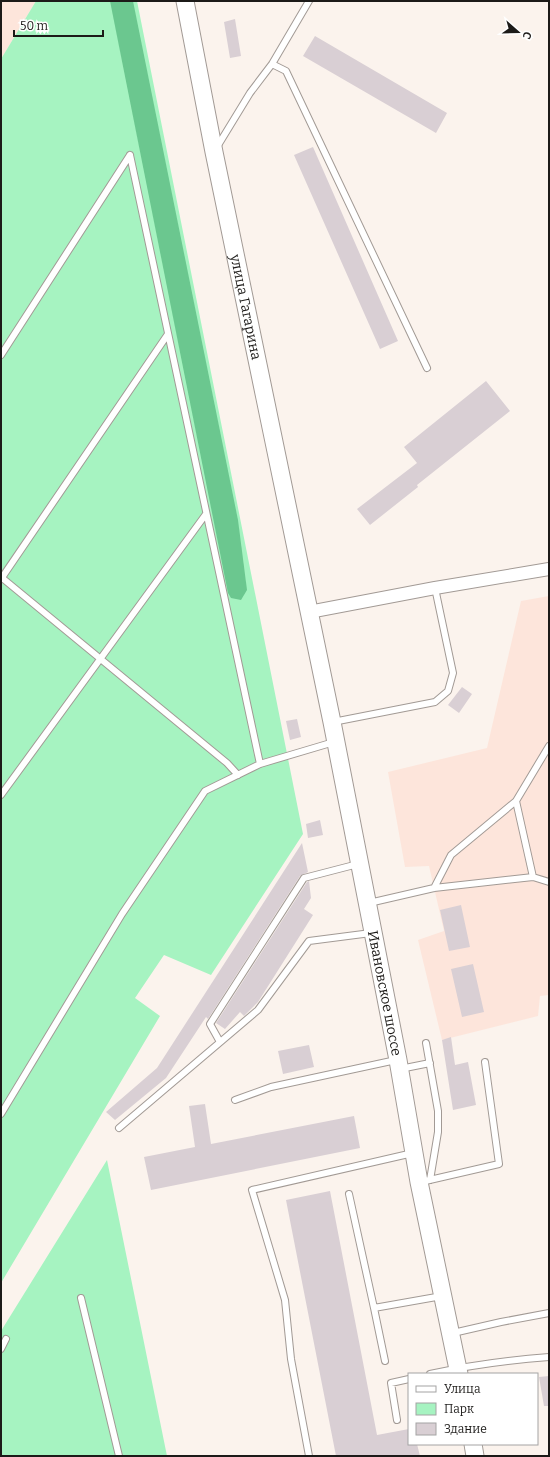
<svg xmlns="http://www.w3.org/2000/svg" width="550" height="1457" font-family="Bitter,serif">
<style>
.industrial{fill:#fde5db}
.green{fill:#a6f3c1}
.forest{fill:#6bc78f}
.building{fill:#d9cfd4}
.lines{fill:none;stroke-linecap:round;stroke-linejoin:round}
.lane-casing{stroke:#a29a95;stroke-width:8}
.street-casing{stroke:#a29a95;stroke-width:14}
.secondary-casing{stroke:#a29a95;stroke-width:19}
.lane{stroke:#fff;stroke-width:6}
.street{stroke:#fff;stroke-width:12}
.secondary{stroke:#fff;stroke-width:17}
.labels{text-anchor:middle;stroke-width:4;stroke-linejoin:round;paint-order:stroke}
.street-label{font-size:14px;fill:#1c1a18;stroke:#fff}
</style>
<rect width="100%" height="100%" fill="#fbf3ed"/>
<path class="industrial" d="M 1,1 L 36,1 L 1,59 Z
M 549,596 L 549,995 L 540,996 L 538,1016 L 442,1040 L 418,940 L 444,931 L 429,866 L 405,867 L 388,772 L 487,748 L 521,601 Z"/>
<path class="green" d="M 36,1 L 137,1 L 303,834 L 211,975 L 164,955 L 135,998 L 160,1016 L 1,1283 L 1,59 Z
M 107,1160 L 167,1456 L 1,1456 L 1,1331 Z"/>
<path class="forest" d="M 110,1 L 133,1 L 238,520 L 247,590 L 241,600 L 231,598 L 228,593 Z"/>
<path class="building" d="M 235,19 L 241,56 L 230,58 L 224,22 Z
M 315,36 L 447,113 L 436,133 L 303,56 Z
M 313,147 L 398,341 L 380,349 L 294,155 Z
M 486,381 L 510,411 L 417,485 L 418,487 L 370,525 L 357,509 L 417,463 L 404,447 Z
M 462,687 L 472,694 L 459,713 L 448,705 Z
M 297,719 L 301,737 L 290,740 L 286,721 Z
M 320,820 L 323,835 L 308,838 L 306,824 Z
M 302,843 L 308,872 L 300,876 L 208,1019 L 206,1017 L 166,1078 L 115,1120 L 106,1112 L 157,1068 Z
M 309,881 L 311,898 L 304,909 L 313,915 L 258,1002 L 244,1016 L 240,1012 L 225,1029 L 216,1023 L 307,882 Z
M 461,905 L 470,947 L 449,951 L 440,910 Z
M 473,964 L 484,1012 L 462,1017 L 451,969 Z
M 451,1037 L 455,1065 L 468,1062 L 476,1105 L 453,1110 L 442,1040 Z
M 309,1045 L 314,1067 L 283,1074 L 278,1051 Z
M 205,1104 L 211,1144 L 354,1116 L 360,1148 L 151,1190 L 144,1157 L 195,1147 L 189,1106 Z
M 330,1191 L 377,1435 L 409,1429 L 409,1444 L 417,1444 L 420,1456 L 336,1456 L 286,1200 Z
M 549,1376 L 549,1406 L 544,1406 L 539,1377 Z"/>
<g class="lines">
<g class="lane-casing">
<path id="lane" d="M 272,64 L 286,71 L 427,368
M 217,147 L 250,93 L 272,64 L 309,1
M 130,155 L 260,764
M 1,355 L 130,155
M 1,577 L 227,763 L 238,775
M 1,579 L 168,334
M 333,722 L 435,702 L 448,691 L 453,673 L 435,588
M 1,795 L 206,514
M 533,877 L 516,801 L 549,746
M 434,888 L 451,855 L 516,801
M 369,903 L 434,888 L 533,877 L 549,882
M 220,1042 L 210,1024 L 304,878 L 358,864
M 426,1043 L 438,1111 L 438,1132 L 430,1180
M 400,1069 L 430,1063
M 235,1100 L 271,1087 L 396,1060
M 1,1114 L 122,914 L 205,791 L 260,764 L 334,742
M 119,1128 L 258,1010 L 309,941 L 371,933
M 421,1182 L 499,1164 L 485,1062
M 349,1194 L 374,1308
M 81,1298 L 119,1456
M 453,1333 L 501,1322 L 549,1313
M 1,1349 L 6,1339
M 385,1361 L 374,1308 L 442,1296
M 430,1374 C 470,1365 509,1360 549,1357
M 397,1420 L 391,1383 L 409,1379
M 309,1456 L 291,1359 L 285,1300 L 252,1190 L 413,1153"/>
</g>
<g class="street-casing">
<path id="street" d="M 309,612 L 435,588 L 549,569"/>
</g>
<g class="secondary-casing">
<g id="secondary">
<path id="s1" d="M 185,1 L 214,152 L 332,722 L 398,1060 L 419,1182 L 459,1374"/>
<path d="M 473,1444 L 475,1456"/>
</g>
</g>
<use href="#lane" class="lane"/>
<use href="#street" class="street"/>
<use href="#secondary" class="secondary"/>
</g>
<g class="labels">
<g class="street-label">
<text dy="5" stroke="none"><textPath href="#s1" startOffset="312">улица Гагарина</textPath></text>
<text dy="5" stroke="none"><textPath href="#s1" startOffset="1012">Ивановское шоссе</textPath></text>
</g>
</g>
<rect width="550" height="1457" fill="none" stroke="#1c1a18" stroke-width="4"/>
<rect x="408" y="1373" width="130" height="72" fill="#ffffff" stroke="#a4a3a3"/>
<rect x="416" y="1386" width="20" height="6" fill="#ffffff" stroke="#a4a3a3"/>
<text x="444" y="1393" font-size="12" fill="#1c1a18">Улица</text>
<rect x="416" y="1403" width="20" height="12" fill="#a6f3c1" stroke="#a4a3a3"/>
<text x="444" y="1413" font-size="12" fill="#1c1a18">Парк</text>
<rect x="416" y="1423" width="20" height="12" fill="#d9cfd4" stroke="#a4a3a3"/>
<text x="444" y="1433" font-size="12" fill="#1c1a18">Здание</text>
<g transform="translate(518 32) rotate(110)" stroke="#ffffff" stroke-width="3" paint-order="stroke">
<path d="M0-3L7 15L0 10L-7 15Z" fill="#1c1a18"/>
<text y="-6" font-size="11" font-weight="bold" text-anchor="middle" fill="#1c1a18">С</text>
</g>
<path d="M14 30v6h89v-6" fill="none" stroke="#1c1a18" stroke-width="2"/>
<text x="20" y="30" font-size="12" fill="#1c1a18" stroke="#ffffff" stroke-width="3" paint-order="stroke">50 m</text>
</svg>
